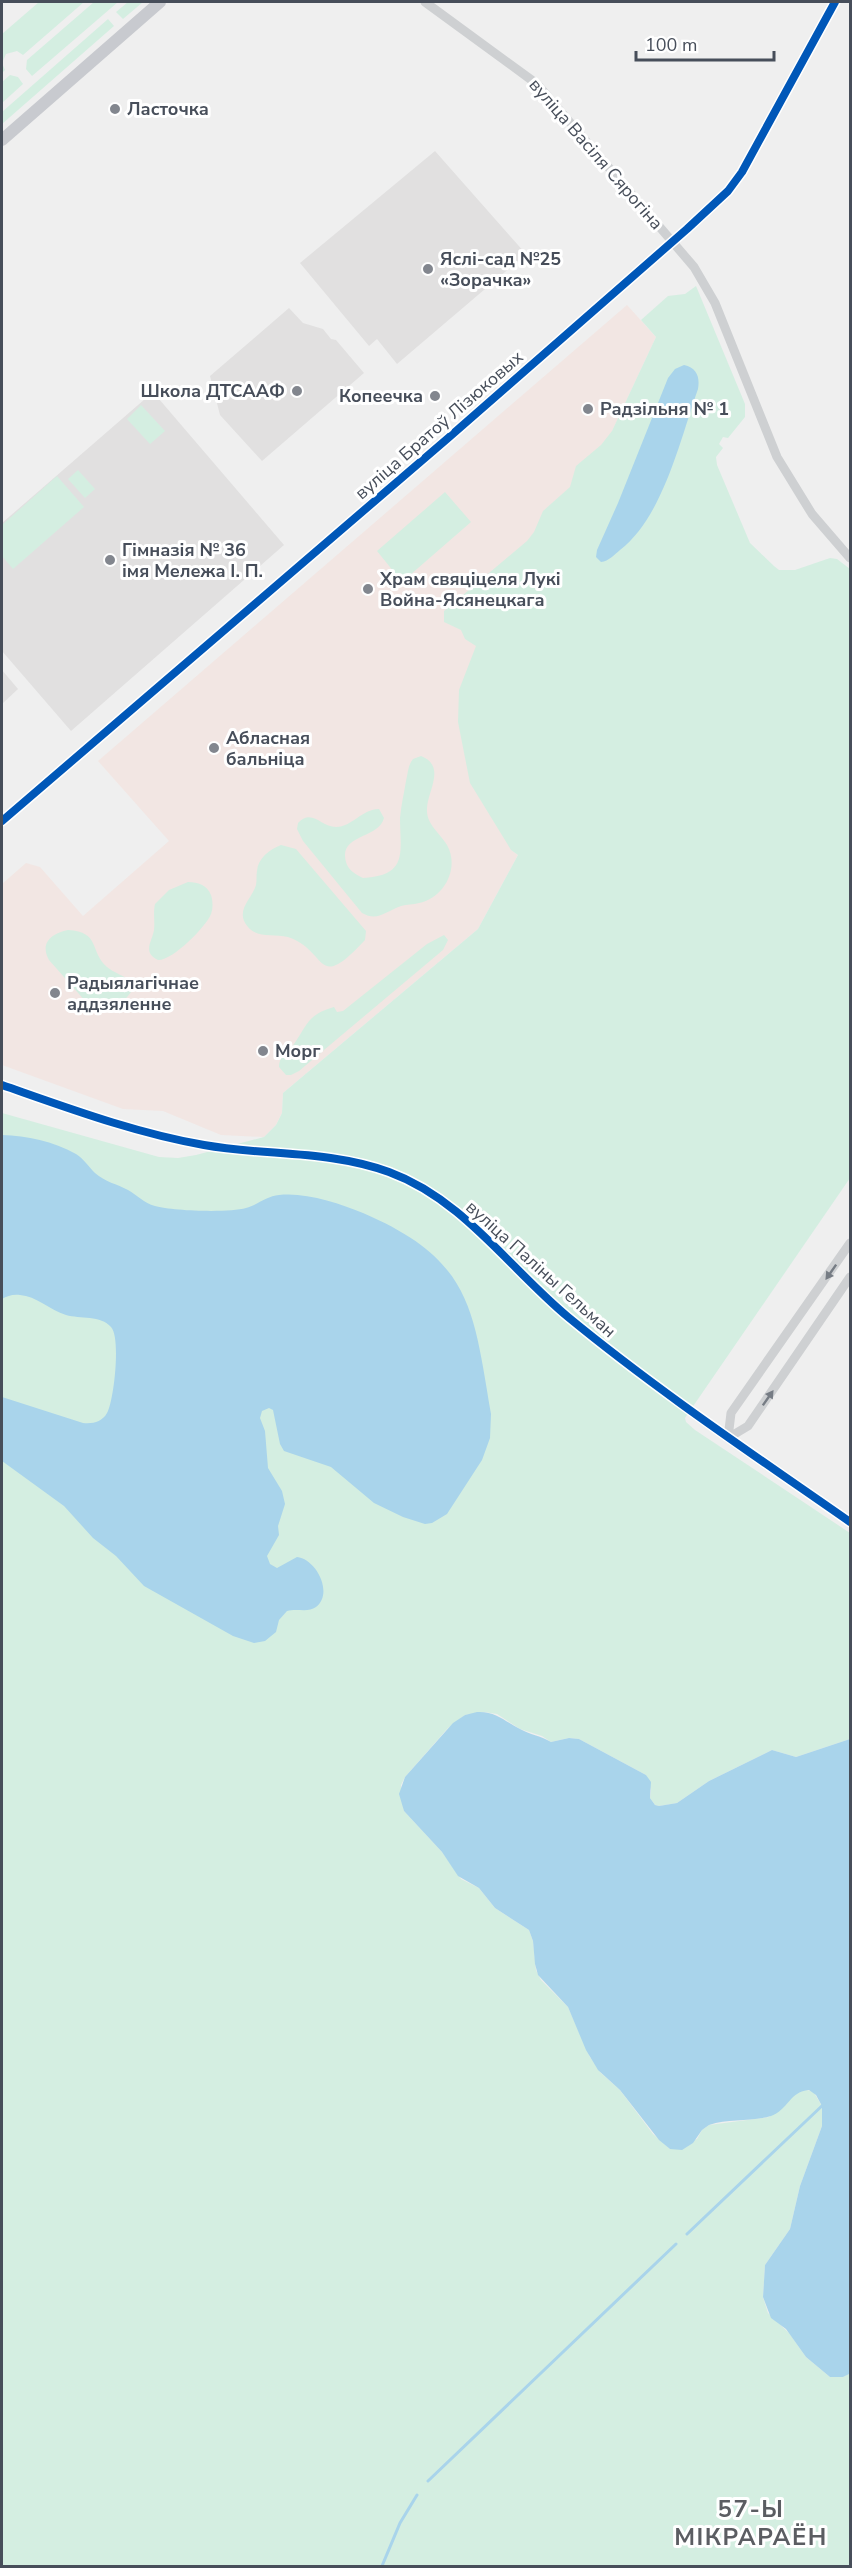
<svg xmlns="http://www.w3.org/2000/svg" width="852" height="2568" font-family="'Nunito Sans',sans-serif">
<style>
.education{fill:#e1e0e0}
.medical{fill:#f2e6e3}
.green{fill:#d4eee1}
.water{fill:#a9d4eb}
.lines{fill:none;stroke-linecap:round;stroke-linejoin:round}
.stream{stroke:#a9d4eb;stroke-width:3}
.minor{stroke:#ced0d2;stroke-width:9}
.major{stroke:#c8cacf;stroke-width:12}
.cycleway-casing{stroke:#fff;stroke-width:11}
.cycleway{stroke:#0057b8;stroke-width:8}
.oneway{fill:#767c84}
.poi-dot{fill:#82868e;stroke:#fff;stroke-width:2}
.labels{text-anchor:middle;stroke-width:6;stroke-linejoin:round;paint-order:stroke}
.poi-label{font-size:18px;font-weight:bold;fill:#474e5a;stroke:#fff;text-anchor:start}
.street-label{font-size:18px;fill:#474e5a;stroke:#fff}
.district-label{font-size:24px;font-weight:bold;letter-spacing:1.5px;fill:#5b5d62;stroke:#fff}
</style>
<rect width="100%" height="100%" fill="#efefef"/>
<path class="education" d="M 435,151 L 526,254 L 397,364 L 377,339 L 369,346 L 300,263 Z
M 289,308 L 303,323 L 323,329 L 331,339 L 336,340 L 364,373 L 262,461 L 220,415 L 210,376 Z
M 153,392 L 284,545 L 71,731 L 2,651 L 2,523 Z
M 2,670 L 18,689 L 2,704 Z"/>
<path class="medical" d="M 627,305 L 656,337 L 566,530 L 511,850 L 518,855 L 478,929 L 283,1093 L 282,1113 L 276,1125 L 264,1137 L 221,1135 L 163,1111 L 123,1109 L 2,1065 L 2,884 L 26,863 L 40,867 L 83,916 L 169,841 L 98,761 Z"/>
<path class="green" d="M 39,2 L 84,2 L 23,55 L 17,51 L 6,54 L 2,63 L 5,70 L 2,73 L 2,34 Z
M 94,2 L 118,2 L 32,76 L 26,69 L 27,60 Z
M 128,2 L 143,2 L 123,19 L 116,12 Z
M 108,19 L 114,26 L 2,124 L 2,112 Z
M 10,75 L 18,77 L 23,84 L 2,103 L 2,82 Z
M 696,286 L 745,404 L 745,417 L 728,438 L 723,437 L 719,444 L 723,448 L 716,457 L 717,465 L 750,543 L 774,566 L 779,570 L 795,570 L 830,558 L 837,559 L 850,569 L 850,1178 L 685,1418 L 686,1422 L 695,1430 L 850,1533 L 850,1739 L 796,1757 L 772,1750 L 709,1781 L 677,1803 L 659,1806 L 655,1805 L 650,1798 L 651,1790 L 646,1775 L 579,1739 L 569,1738 L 551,1742 L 542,1736 L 520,1729 L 497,1714 L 484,1712 L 465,1715 L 448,1728 L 405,1777 L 401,1785 L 404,1811 L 442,1852 L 461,1879 L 479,1888 L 495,1908 L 529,1930 L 533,1941 L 536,1970 L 541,1980 L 568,2007 L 590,2057 L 601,2073 L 620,2090 L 653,2134 L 670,2149 L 697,2139 L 702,2130 L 709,2125 L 769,2117 L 796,2093 L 805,2090 L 813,2091 L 822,2106 L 822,2126 L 800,2186 L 790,2229 L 765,2265 L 763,2297 L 768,2313 L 789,2333 L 806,2357 L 830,2377 L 843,2377 L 850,2373 L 850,2566 L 2,2566 L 2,1113 L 159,1157 L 178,1158 L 196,1155 L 264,1137 L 276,1125 L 282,1113 L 283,1093 L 478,929 L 518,855 L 511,850 L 470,783 L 458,722 L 459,690 L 476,646 L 465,639 L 461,630 L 444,622 L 444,611 L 527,541 L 534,532 L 543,511 L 570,487 L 576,466 L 601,445 L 612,431 L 656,337 L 641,320 L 668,296 L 685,294 Z
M 141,405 L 165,431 L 150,444 L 127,419 Z
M 78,470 L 95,489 L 85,498 L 68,479 Z
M 57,476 L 84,507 L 13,569 L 2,556 L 2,525 Z
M 445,492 L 471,522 L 402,582 L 377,551 Z
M 421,756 C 447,766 427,792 427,809 C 426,824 440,833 447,845 C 460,868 444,898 419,903 C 413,905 407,904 401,906 C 386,911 378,922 362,913 L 303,841 L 297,829 L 298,823 C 312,808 321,827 336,827 C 352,827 362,809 379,809 L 384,818 C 379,839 338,834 346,862 C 348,870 355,874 363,878 C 409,876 400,851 400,818 C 401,806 404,793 406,781 C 408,773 408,765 413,759 Z
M 281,845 L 296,849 L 366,931 L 365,940 C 315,994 329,951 288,937 C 274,933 258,939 248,927 C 234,911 252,899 256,885 C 257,880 256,876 257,871 C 258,858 269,850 281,845 Z
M 188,882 C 198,882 207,885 211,895 C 213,902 213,908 211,914 C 206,927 172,961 158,960 C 142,952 152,942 154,930 C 155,921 153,913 155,904 L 169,890 Z
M 68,930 C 101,932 89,951 107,967 C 114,973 124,975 131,982 L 131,992 C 123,1004 109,1014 94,1011 L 49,960 C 39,942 53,933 68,930 Z
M 444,935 L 448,940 L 443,950 L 299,1071 L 291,1075 L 286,1075 L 279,1067 C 279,1055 289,1053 294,1044 C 308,1024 307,1015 334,1007 L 337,1012 L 343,1011 L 427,944 Z"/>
<path class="water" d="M 684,365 C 697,368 700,377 698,389 C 680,440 663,517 620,550 C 614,555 609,561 601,562 L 596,557 L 597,550 L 618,503 L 668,378 L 675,369 Z
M 2,1135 C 27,1136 53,1141 76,1154 C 84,1159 89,1167 95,1173 C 105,1182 117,1184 128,1190 C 137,1195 144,1203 155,1206 C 172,1211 229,1213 246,1208 C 257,1205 267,1196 279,1195 C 305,1192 339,1203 363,1213 C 472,1260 473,1308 491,1414 L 490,1438 L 482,1460 L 447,1514 L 432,1523 L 425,1524 L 403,1517 L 374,1503 L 331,1467 L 284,1451 L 280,1444 L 273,1410 L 269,1408 L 262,1411 L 260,1418 L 265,1431 L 268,1468 L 282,1491 L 285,1504 L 278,1526 L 279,1535 L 267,1556 L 270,1564 L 277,1568 L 297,1557 C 316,1559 334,1593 316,1607 C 308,1613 297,1608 287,1611 L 279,1620 L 276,1632 L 265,1641 L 254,1643 L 233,1636 L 144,1586 L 116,1556 L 93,1538 L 64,1506 L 2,1461 L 2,1397 L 83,1423 C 93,1424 102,1422 107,1413 C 114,1401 121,1337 111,1327 C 101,1315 80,1319 66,1315 C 50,1310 36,1296 20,1295 C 13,1294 7,1296 2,1299 Z
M 477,1712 C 496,1711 504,1721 520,1729 C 531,1735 541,1736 551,1742 L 569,1738 L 579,1739 L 646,1775 L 651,1782 L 650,1798 L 655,1805 L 659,1806 L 677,1803 L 709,1781 L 772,1750 L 796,1757 L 850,1739 L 849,2374 L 843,2377 L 830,2377 L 806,2357 L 786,2329 L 771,2318 L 763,2297 L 765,2265 L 790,2229 L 800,2186 L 822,2126 L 822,2106 L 816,2095 L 809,2090 C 790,2091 788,2110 771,2116 C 751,2122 729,2118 709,2125 L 702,2130 L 693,2143 L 682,2150 L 670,2149 L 659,2140 L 620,2090 L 598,2070 L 586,2050 L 568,2007 L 538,1975 L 535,1964 L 533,1941 L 529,1930 L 495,1908 L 479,1888 L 458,1876 L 442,1852 L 404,1811 L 399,1794 L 405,1777 L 453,1723 L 465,1715 Z"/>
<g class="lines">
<path class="stream" d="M 687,2234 L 825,2103
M 428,2481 L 676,2244
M 382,2566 L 400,2523 L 417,2495"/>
<path class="minor" d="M 425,2 L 537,84 L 694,267 L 715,303 L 777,457 L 812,514 L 850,558
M 2,821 L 447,439 L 687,229 L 728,191 L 742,172 L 835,2
M 2,1085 C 68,1108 135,1133 204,1145 C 266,1156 329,1150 389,1172 C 463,1199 509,1268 568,1317 C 658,1391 754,1455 850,1522
M 728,1438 L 731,1413 L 850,1243
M 728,1438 L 748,1426 L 850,1277"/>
<path class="major" d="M 2,140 L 160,2"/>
<g class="cycleway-casing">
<path id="cycleway" d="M 2,821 L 447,439 L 687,229 L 728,191 L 742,172 L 835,2
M 2,1085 C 68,1108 135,1133 204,1145 C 266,1156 329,1150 389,1172 C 463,1199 509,1268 568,1317 C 658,1391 754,1455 850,1522"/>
</g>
<use href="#cycleway" class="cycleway"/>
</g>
<defs><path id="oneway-solid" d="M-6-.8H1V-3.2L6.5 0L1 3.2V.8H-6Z" transform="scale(1.5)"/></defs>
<g class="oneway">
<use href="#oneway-solid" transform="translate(831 1272) rotate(125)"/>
<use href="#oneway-solid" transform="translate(768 1398) rotate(-55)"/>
</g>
<g class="poi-dot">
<circle cx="115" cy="109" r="6"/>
<circle cx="428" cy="269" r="6"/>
<circle cx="297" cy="391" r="6"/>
<circle cx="435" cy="396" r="6"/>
<circle cx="588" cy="409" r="6"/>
<circle cx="110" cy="560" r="6"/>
<circle cx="368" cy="589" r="6"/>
<circle cx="214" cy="748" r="6"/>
<circle cx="55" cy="993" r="6"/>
<circle cx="263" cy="1051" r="6"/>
</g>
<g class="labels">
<g class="poi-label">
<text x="127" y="115">Ласточка</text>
<text x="440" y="265">Яслі-сад №25<tspan x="440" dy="21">«Зорачка»</tspan></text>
<text x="285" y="397" text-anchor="end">Школа ДТСААФ</text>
<text x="423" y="402" text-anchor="end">Копеечка</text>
<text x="600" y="415">Радзільня № 1</text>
<text x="122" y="556">Гімназія № 36<tspan x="122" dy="21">імя Мележа І. П.</tspan></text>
<text x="380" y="585">Храм свяціцеля Лукі<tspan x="380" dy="21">Война-Ясянецкага</tspan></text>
<text x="226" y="744">Абласная<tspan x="226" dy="21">бальніца</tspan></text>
<text x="67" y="989">Радыялагічнае<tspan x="67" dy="21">аддзяленне</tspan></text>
<text x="275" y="1057">Морг</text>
</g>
<g class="street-label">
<text transform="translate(596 154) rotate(49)" y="6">вуліца Васіля Сярогіна</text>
<text transform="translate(439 425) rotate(-41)" y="6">вуліца Братоў Лізюковых</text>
<text transform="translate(541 1269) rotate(42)" y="6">вуліца Паліны Гельман</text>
</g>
<g class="district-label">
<text x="751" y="2517">57-Ы<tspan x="751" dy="28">МІКРАРАЁН</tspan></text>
</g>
</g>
<rect width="852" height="2568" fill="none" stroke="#474e5a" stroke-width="6"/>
<path d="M636 51v9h138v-9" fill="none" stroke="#474e5a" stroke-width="3"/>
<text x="645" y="51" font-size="18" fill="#474e5a" stroke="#ffffff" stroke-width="4.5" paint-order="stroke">100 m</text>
</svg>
